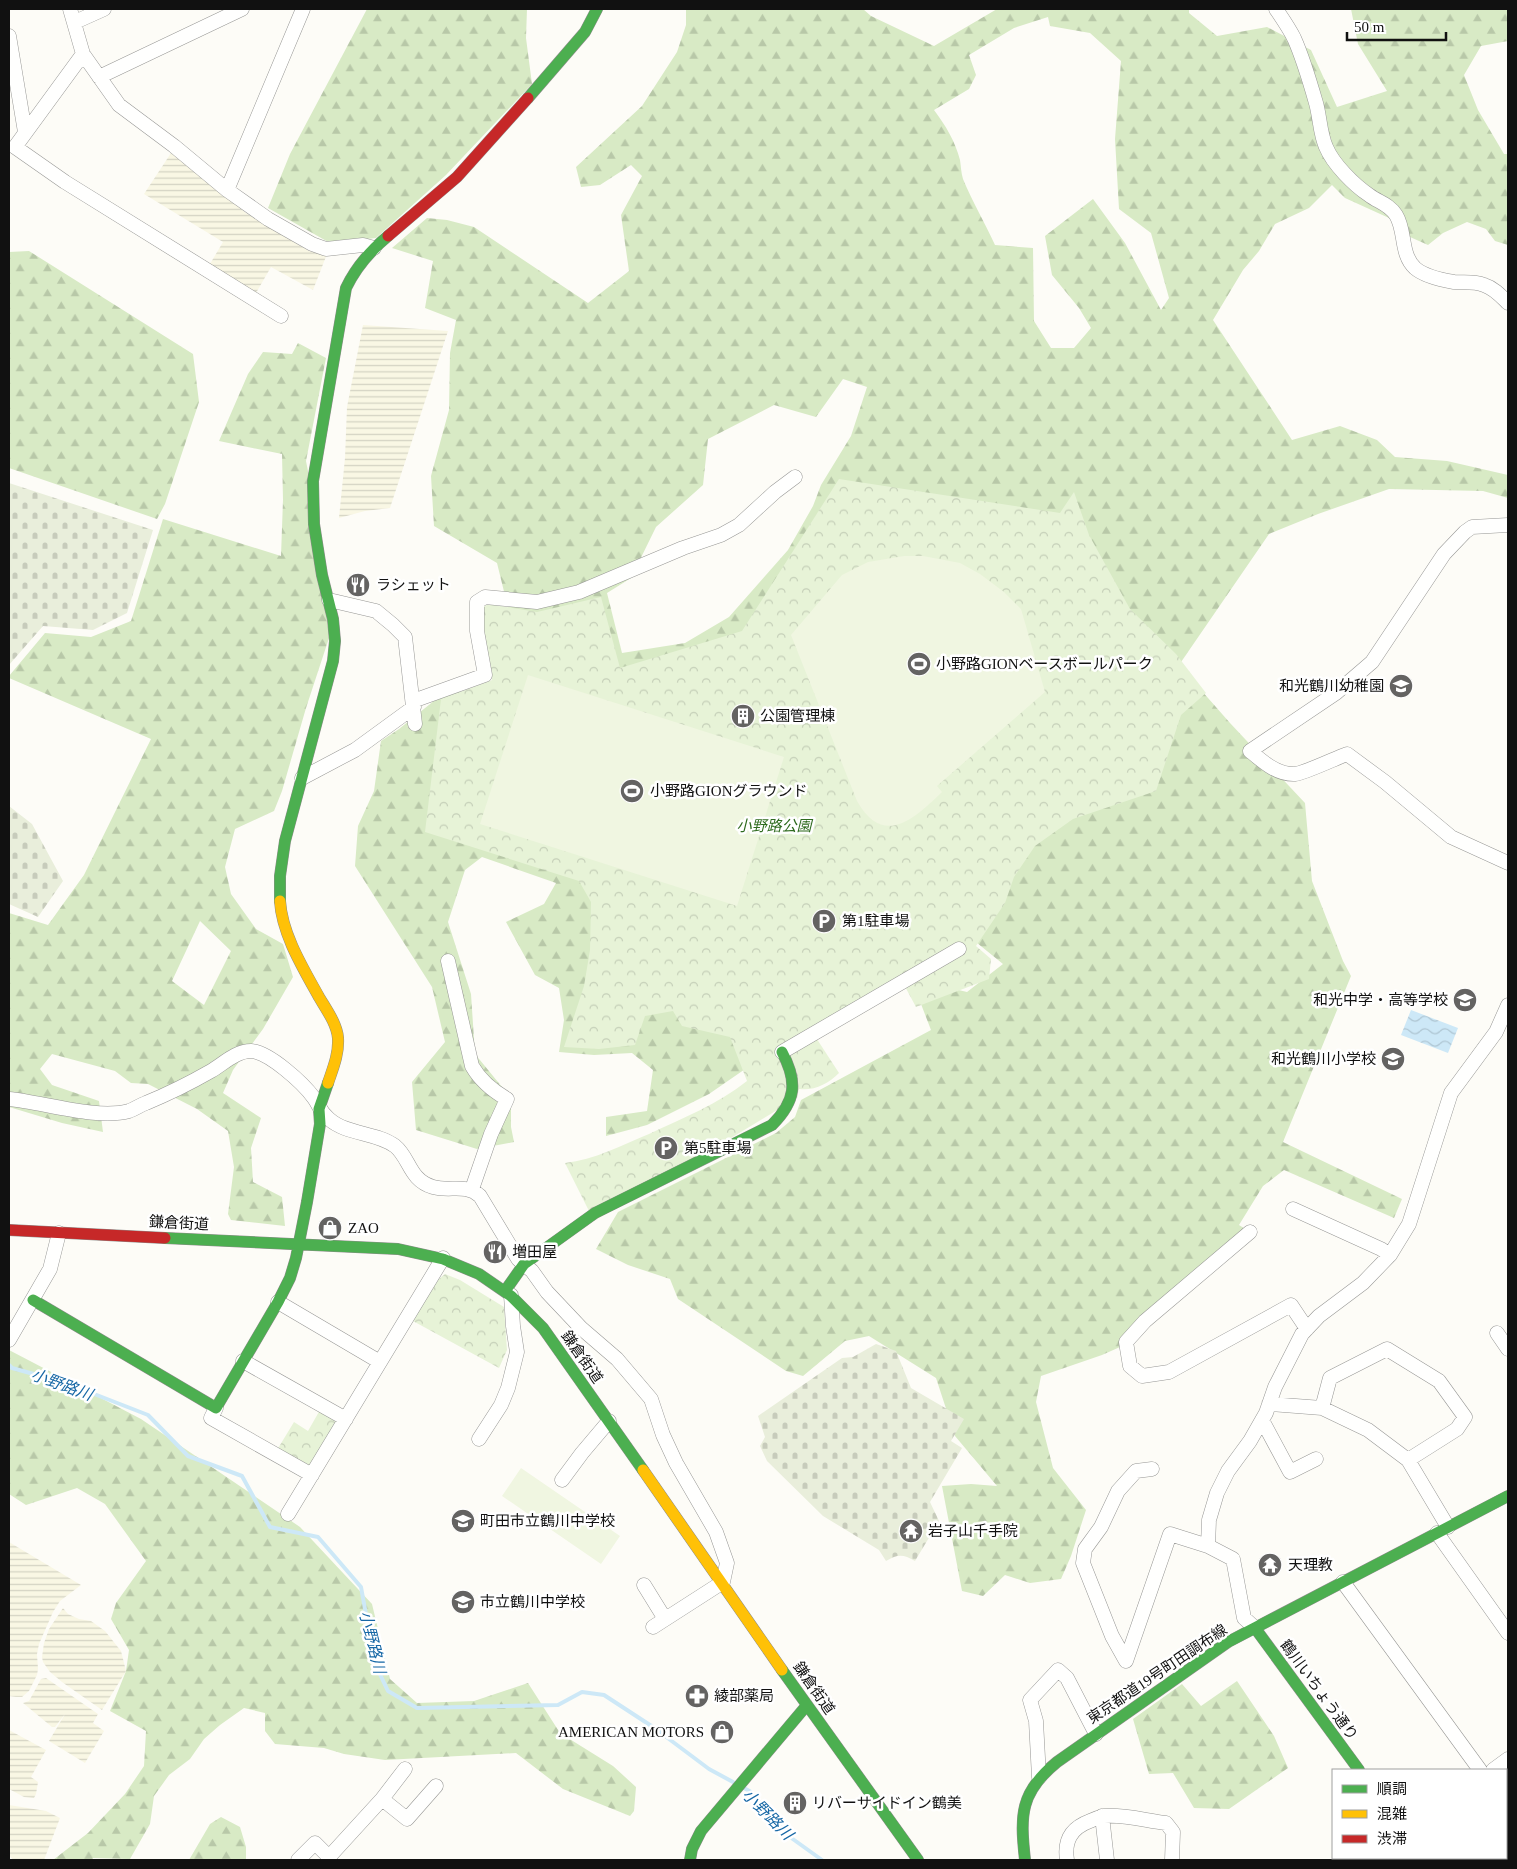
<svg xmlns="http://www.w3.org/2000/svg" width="1517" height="1869" font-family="'Times New Roman','Noto Sans JP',serif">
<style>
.farmland{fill:url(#farmland-rules)}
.forest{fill:url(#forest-firs);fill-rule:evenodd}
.cemetery{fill:url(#cemetery-stones)}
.park{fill:url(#park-crowns)}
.pitch{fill:#f0f6e1}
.water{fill:url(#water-waves)}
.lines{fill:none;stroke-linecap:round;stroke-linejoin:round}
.stream{stroke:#cde8f7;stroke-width:4}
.street-casing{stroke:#979795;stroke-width:15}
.fast-casing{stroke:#8e8d8b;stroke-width:12}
.slow-casing{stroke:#8e8d8b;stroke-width:12}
.jam-casing{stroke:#8e8d8b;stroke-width:12}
.street{stroke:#fffffe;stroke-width:14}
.fast{stroke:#4caf50;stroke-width:11}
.slow{stroke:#ffc107;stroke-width:11}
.jam{stroke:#c62828;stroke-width:11}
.labels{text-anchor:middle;stroke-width:5;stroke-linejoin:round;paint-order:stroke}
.poi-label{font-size:15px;fill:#111;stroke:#fff;text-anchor:start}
.park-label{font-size:15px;font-style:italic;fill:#2f6b1f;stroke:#fff}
.street-label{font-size:15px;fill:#111;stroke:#fff}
.water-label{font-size:16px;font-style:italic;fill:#1768a6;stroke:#fff}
</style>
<defs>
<pattern id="farmland-rules" width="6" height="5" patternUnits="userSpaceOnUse" patternTransform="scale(1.25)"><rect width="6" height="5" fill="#f9f7e4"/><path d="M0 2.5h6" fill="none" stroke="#d4d3c3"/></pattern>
<pattern id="forest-firs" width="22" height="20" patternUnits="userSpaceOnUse" patternTransform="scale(1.25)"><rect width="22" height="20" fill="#d8eac5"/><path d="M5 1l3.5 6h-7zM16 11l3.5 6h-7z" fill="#b8c8a8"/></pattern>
<pattern id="cemetery-stones" width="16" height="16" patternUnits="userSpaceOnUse" patternTransform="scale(1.25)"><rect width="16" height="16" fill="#e9eedb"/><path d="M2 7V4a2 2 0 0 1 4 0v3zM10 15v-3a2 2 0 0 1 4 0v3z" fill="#c7cbbb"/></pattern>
<pattern id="park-crowns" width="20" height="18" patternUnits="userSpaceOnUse" patternTransform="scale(1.25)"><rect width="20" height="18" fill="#e7f3d7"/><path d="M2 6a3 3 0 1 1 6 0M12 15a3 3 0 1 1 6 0" fill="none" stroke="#c5cfb8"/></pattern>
<pattern id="water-waves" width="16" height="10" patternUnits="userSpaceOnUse" patternTransform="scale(1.25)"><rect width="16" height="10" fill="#cde8f7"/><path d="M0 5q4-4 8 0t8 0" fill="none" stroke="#afc6d3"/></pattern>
</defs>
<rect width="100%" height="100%" fill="#fdfcf7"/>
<path class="farmland" d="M 171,153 L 246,213 L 309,251 L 327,254 L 313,290 L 271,267 L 256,293 L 210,264 L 223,242 L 144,194 Z
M 363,325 L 448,331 L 390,508 L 365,511 L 339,518 L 345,458 L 347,407 Z
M 9,1542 L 81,1585 L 60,1601 L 53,1612 L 39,1644 L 37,1654 L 38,1669 L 37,1675 L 29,1691 L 22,1697 L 16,1697 L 9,1696 Z
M 63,1608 L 68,1614 L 79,1619 L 91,1621 L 105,1631 L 121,1651 L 126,1671 L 102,1710 L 62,1682 L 50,1672 L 43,1662 L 42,1657 L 44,1643 L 49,1629 Z
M 46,1678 L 98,1714 L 93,1723 L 104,1731 L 85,1763 L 49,1741 L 65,1714 L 55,1727 L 52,1727 L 23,1703 L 29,1701 L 41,1679 Z
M 9,1730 L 46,1750 L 31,1777 L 38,1782 L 36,1794 L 34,1798 L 24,1797 L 9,1789 Z
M 9,1805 L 46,1811 L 60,1818 L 44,1860 L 13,1860 L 9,1855 Z"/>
<path class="forest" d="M 367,9 L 527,9 L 526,38 L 532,84 L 446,175 L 376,238 L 330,243 L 268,208 L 290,154 Z
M 686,9 L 863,9 L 871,16 L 934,46 L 997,9 L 1189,9 L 1189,13 L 1217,36 L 1267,27 L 1311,50 L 1337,107 L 1387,91 L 1358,44 L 1351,9 L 1508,9 L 1508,41 L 1481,46 L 1464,75 L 1478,110 L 1504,154 L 1508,154 L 1508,245 L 1495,241 L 1486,229 L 1467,222 L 1443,233 L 1428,245 L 1410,237 L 1389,218 L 1345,198 L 1332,185 L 1309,208 L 1275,224 L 1259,251 L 1243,270 L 1213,320 L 1292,440 L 1340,426 L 1377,440 L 1395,457 L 1447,461 L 1508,475 L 1508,498 L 1483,491 L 1389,489 L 1318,514 L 1269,534 L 1179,665 L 1230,723 L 1305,803 L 1312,881 L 1343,961 L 1351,976 L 1283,1142 L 1402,1199 L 1394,1218 L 1284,1170 L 1263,1186 L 1239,1225 L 1250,1232 L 1120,1347 L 1102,1355 L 1041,1376 L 1036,1402 L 1053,1468 L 1086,1510 L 1071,1556 L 1061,1579 L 1030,1583 L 1005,1575 L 983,1596 L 962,1591 L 942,1486 L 971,1484 L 997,1486 L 955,1436 L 936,1378 L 869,1336 L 845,1341 L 803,1376 L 786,1371 L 678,1299 L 670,1279 L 628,1265 L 596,1249 L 618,1212 L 776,1133 L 795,1117 L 801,1100 L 931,1030 L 921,1004 L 946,987 L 967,992 L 1003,964 L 966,934 L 803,1029 L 709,1094 L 647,1125 L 606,1136 L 606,1117 L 647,1111 L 653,1070 L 632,1053 L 594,1055 L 559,1052 L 564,1020 L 559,988 L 535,975 L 506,922 L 544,904 L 556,883 L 482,857 L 465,870 L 448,922 L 471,994 L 475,1054 L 511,1098 L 511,1127 L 514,1142 L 477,1149 L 416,1130 L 412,1082 L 445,1042 L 432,987 L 355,866 L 358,826 L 374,791 L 381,741 L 399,729 L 440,696 L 459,688 L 470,728 L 689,705 L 510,616 L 497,563 L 434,526 L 431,476 L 449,410 L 450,353 L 456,320 L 425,308 L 433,261 L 392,248 L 427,218 L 447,220 L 474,227 L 588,303 L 629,271 L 621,215 L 642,176 L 631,165 L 600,185 L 581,187 L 576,167 L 642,106 L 677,52 L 686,25 ZM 1048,17 L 1050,26 L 1090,33 L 1121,61 L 1115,139 L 1119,209 L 1151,233 L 1169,298 L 1161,310 L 1125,243 L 1093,199 L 1045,236 L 1052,275 L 1079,308 L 1091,328 L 1074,348 L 1051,348 L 1034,321 L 1033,248 L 995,245 C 985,223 972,201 963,179 C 961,173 961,166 960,160 C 955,141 946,126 934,110 L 969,89 L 976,75 L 969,55 L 1014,28 ZM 843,379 L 867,387 L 851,436 L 821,485 L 813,506 L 788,550 L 729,617 L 685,643 L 622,653 L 607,593 L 631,578 L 656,527 L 703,485 L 708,439 L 774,405 L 816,417 Z
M 29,251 L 193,354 L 199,402 L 165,504 L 157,519 L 9,468 L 9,252 Z
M 298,343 L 326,358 L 306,461 L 318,522 L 329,638 L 306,708 L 282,791 L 274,811 L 235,829 L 225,867 L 231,894 L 256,929 L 283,944 L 293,977 L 263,1029 L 233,1070 L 223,1093 L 261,1118 L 251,1148 L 253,1182 L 282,1197 L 285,1226 L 231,1220 L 228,1214 L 234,1167 L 228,1131 L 197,1109 L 148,1084 L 131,1083 L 115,1071 L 52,1054 L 40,1069 L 52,1085 L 99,1101 L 103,1132 L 62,1123 L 9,1107 L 9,913 L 48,925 L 84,875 L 151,739 L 9,678 L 9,676 L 45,633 L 91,637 L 131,621 L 163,519 L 281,556 L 283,500 L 282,454 L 219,441 L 248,374 L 263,352 L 292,354 ZM 200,921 L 231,951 L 204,1005 L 172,981 Z
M 9,1350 L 141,1419 L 300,1527 L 372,1604 L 390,1679 L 417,1703 L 474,1701 L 528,1683 L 560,1733 L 613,1766 L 636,1787 L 634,1811 L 630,1816 L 563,1789 L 516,1753 L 385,1760 L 344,1754 L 324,1748 L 275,1744 L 265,1731 L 265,1713 L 244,1708 L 220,1725 L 204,1739 L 190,1759 L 169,1775 L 154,1796 L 150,1824 L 130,1859 L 93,1858 L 92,1860 L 53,1860 L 88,1833 L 125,1794 L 144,1766 L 146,1731 L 110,1711 L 126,1671 L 129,1650 L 111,1619 L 116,1603 L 146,1561 L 105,1504 L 77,1488 L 26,1505 L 9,1494 Z
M 1237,1681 L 1274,1736 L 1288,1768 L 1229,1809 L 1194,1808 L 1173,1773 L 1149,1774 L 1133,1719 L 1182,1684 L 1201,1706 Z
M 221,1817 L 240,1827 L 246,1847 L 246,1860 L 189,1860 L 210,1824 Z"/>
<path class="cemetery" d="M 9,483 L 153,530 L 127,613 L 93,630 L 43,626 L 9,665 Z
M 9,806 L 32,824 L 63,881 L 38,917 L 9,904 Z
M 876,1344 L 896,1351 L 911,1388 L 964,1419 L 951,1441 L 962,1448 L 930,1502 L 939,1521 L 915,1561 C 903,1554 898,1554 886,1561 L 879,1550 L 823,1516 L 767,1461 L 760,1446 L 765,1437 L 758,1416 L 842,1358 L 853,1357 Z"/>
<path class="park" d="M 839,479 L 1060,513 L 1074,492 L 1089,535 L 1130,609 L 1176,654 L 1206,693 L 1181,715 L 1156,791 L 1073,819 L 1035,846 L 1014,877 L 1005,903 L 976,946 L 991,959 L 989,979 L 916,1007 L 902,981 L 811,1030 L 839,1073 C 828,1084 814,1091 799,1089 L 797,1098 L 594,1221 L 565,1163 C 594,1160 622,1145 649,1134 C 683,1118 718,1104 747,1081 L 730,1037 L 682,1026 L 673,1011 L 645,1016 L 635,1045 L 599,1049 L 564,1047 L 584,986 L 590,950 L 591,902 L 579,881 L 425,832 L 441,699 L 492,680 L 483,631 L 483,607 L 488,604 L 537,612 L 601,597 L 620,668 L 742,631 Z
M 445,1274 L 460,1280 L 504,1307 L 507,1350 L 499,1368 L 413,1321 L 432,1285 Z
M 320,1410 L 336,1419 L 338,1427 L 316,1464 L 305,1467 L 277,1450 L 294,1422 L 308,1431 Z"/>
<path class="pitch" d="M 904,556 L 923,556 L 960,563 L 980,574 L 1004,592 L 1021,609 L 1045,692 L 937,786 L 942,792 C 916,817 884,849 857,801 L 791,635 L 842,575 L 868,562 Z
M 528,675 L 784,757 L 737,906 L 480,824 Z
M 521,1468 L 620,1536 L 601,1564 L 502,1496 Z"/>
<path class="water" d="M 1411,1010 L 1458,1028 L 1448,1053 L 1401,1035 Z"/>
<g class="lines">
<path class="stream" d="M 9,1365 L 12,1368 L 66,1383 L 148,1415 L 188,1456 L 242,1476 L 270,1527 L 318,1537 L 361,1587 L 375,1664 L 388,1691 L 417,1708 L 558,1705 L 582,1692 L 604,1695 L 653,1727 L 709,1769 L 733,1782
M 744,1788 L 751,1792 L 790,1837 L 822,1860"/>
<g class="street-casing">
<path id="street" d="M 70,9 L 83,54 L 119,105 L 174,146 L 227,190 L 268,219 L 312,244 L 326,249 L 363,245 L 374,248
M 1276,9 C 1282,18 1289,28 1294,38 C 1303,58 1310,82 1316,103 C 1320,117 1320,134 1326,147 C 1333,164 1354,185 1369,195 C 1378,202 1389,204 1396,215 C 1406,231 1400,254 1415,268 C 1424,276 1442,280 1454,282 C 1464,283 1474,281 1484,285 C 1494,288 1501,296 1508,303
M 75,22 L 104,9
M 9,36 L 25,132
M 83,54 L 15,147 L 65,182 L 281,316
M 99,77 L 242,9
M 227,190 L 303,9
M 1508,525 L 1472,527 L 1465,532 L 1444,554 L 1372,662 L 1336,693 L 1250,751 C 1262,761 1277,775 1295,774 C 1305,773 1336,758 1347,754 L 1385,782 L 1451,837 L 1508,863
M 329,600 L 376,611 L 393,625 L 405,637 L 415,724
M 413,701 L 485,675 L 477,631 L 477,602 L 485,597 L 537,602 L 579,592 L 683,548 L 721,535 L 739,525 L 775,492 L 795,477
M 302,778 L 355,750 L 414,707
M 448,961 L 472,1066 C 480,1080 493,1091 507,1099 L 491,1134 L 472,1189
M 782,1052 L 959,949
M 9,1099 C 42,1102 97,1120 129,1111 C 135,1109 140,1105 146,1103 C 168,1094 190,1083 211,1071 C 223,1064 236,1051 251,1051 C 269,1052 303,1083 314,1098 C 320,1106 319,1111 329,1119 C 347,1135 376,1132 395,1146 C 410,1158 409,1180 433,1187 C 450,1192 465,1183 480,1196 L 518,1259 L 532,1271 L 547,1292 L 581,1328 L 617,1359 L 651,1399 L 663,1435 L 676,1463 L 716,1532 L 727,1563 L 723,1582 L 653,1627
M 1293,1209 L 1381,1249 L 1390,1255
M 1250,1232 L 1145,1321 L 1126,1342 L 1130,1366 L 1142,1376 L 1169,1372 L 1291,1305 L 1307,1329
M 278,1302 L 380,1362
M 1497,1333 L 1508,1349
M 9,1340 L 50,1269 L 59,1233
M 243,1361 L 346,1419
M 1269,1404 L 1322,1408 L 1368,1430 L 1408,1460 L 1448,1527
M 216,1408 L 211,1418 L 312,1475
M 1322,1408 L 1330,1378 L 1387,1349 L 1439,1381 L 1465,1417 L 1457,1429 L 1408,1460
M 1262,1420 L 1290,1472 L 1316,1459
M 479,1439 L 501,1405 L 508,1388 L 517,1352 L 513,1326 L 511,1295
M 1152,1469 L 1136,1471 L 1118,1491 L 1101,1527 L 1085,1549 L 1083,1563 L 1112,1636 L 1126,1661 L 1170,1534 L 1208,1546
M 562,1480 L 582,1453 L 609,1421
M 288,1514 L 443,1258
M 1437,1533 L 1508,1633
M 1343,1582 L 1480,1770
M 644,1585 L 665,1619
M 1255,1628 L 1244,1618 L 1233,1559 L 1208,1546 L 1209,1520 L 1217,1493 L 1228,1471 L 1250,1441 L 1266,1413 L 1275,1387 L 1302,1334 L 1319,1316 L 1363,1283 L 1390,1255 L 1409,1224 L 1451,1093 L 1496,1032 L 1508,1005
M 1493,1770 L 1508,1759
M 1039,1777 L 1036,1721 L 1030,1700 L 1058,1670 L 1067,1678 L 1096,1734
M 382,1799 L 407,1819 L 436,1786
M 1506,1805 L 1508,1808
M 1102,1816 L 1107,1860
M 298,1860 L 315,1843 L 329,1857 L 382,1799 L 405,1769
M 1067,1860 C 1064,1841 1071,1828 1090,1821 C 1094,1819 1099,1817 1104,1816 C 1124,1814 1147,1821 1166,1823 L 1173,1832 L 1172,1860
M 1377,1860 L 1379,1858"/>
</g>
<g class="fast-casing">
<path id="fast" d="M 528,98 L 585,32 L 597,9
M 280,901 L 280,876 L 285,841 L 333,661 L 335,641 L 333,619 L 322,575 L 314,524 L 313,481 L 346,288 C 356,267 370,251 388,236
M 165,1238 L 398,1249 L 443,1259 L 479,1274 L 511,1296 L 543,1328 L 643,1470
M 505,1291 L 524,1264 L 595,1213 L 772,1125 C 796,1101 798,1082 782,1052
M 33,1300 L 216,1408 L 278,1302 L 290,1278 L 296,1258 L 307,1202 L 320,1124 L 319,1109 L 328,1083
M 1255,1628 L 1359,1770
M 782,1670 L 918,1860
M 1422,1858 L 1424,1860
M 690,1860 L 692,1849 L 701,1831 L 807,1705
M 1025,1860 C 1020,1815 1020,1792 1057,1762 L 1228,1642 L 1508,1496"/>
</g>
<g class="slow-casing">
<path id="slow" d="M 280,901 C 282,934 303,968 319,997 C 326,1009 337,1024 338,1038 C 339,1054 333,1068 328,1083
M 643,1470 L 782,1670"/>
</g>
<g class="jam-casing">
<path id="jam" d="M 388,236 L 457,177 L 528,98
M 9,1230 L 165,1238"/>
</g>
<use href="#street" class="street"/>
<use href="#fast" class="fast"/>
<use href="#slow" class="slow"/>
<use href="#jam" class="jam"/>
</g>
<defs>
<g id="restaurant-disc" transform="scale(1.25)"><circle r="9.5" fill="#646362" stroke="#fff"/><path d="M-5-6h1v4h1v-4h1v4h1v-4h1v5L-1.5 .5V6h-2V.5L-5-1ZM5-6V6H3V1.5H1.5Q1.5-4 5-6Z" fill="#fff"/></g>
<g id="stadium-disc" transform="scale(1.25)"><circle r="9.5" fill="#646362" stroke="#fff"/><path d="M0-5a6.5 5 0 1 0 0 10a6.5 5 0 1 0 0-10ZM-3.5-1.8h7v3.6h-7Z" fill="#fff"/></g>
<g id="school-disc" transform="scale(1.25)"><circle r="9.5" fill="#646362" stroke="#fff"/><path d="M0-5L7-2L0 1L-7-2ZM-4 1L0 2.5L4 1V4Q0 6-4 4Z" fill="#fff"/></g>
<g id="building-disc" transform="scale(1.25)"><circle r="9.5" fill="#646362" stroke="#fff"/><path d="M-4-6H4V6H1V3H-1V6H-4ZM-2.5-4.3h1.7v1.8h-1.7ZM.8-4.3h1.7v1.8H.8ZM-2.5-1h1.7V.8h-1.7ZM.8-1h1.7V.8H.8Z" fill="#fff"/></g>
<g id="parking-disc" transform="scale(1.25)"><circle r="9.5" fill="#646362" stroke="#fff"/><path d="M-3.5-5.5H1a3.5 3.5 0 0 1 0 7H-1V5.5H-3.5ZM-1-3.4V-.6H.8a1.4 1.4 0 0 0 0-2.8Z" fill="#fff"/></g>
<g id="shop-disc" transform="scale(1.25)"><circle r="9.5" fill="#646362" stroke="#fff"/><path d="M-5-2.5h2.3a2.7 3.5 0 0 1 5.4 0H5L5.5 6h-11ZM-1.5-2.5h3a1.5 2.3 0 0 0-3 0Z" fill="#fff"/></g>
<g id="temple-disc" transform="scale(1.25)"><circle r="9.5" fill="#646362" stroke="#fff"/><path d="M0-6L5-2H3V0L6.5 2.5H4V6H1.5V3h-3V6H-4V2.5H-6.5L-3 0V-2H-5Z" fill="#fff"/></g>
<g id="pharmacy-disc" transform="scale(1.25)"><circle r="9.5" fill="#646362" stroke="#fff"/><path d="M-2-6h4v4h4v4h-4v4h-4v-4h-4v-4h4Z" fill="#fff"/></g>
</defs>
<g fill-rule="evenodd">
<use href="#restaurant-disc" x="358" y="585"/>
<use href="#stadium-disc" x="919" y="664"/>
<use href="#school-disc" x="1401" y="686"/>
<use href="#building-disc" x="743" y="716"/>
<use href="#stadium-disc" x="632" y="791"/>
<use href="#parking-disc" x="824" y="921"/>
<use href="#school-disc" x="1465" y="1000"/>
<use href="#school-disc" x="1393" y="1059"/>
<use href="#parking-disc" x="666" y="1148"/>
<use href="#shop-disc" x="330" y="1228"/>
<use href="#restaurant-disc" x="495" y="1252"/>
<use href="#school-disc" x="463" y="1521"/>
<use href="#temple-disc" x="911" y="1531"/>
<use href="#temple-disc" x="1270" y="1565"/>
<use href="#school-disc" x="463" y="1602"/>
<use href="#pharmacy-disc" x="697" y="1696"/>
<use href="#shop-disc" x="722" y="1732"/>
<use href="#building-disc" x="795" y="1803"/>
</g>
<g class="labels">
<g class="poi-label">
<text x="376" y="590">ラシェット</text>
<text x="936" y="669">小野路GIONベースボールパーク</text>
<text x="1384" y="691" text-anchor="end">和光鶴川幼稚園</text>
<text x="760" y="721">公園管理棟</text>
<text x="650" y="796">小野路GIONグラウンド</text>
<text x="842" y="926">第1駐車場</text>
<text x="1448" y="1005" text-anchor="end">和光中学・高等学校</text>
<text x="1376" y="1064" text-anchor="end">和光鶴川小学校</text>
<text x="684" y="1153">第5駐車場</text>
<text x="348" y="1233">ZAO</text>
<text x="512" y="1257">増田屋</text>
<text x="480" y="1526">町田市立鶴川中学校</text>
<text x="928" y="1536">岩子山千手院</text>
<text x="1288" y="1570">天理教</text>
<text x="480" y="1607">市立鶴川中学校</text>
<text x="714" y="1701">綾部薬局</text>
<text x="704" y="1737" text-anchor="end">AMERICAN MOTORS</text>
<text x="812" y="1808">リバーサイドイン鶴美</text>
</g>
<g class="park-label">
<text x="774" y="831">小野路公園</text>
</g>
<g class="street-label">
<text transform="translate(179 1223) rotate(3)" y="5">鎌倉街道</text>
<text transform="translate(582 1357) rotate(55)" y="5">鎌倉街道</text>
<text transform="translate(1157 1674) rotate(-34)" y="5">東京都道19号町田調布線</text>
<text transform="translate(814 1688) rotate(55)" y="5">鎌倉街道</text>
<text transform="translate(1319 1690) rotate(54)" y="5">鶴川いちょう通り</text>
</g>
<g class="water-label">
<text transform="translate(62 1384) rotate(20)" y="6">小野路川</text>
<text transform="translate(373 1642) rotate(76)" y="6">小野路川</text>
<text transform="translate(768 1814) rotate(45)" y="6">小野路川</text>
</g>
</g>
<rect width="1517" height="1869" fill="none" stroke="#111111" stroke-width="20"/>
<rect x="1332" y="1769" width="175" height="90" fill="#ffffff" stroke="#a0a0a0"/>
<rect x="1342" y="1785" width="25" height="8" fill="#4caf50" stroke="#a0a0a0"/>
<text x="1377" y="1794" font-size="15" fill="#111111">順調</text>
<rect x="1342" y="1810" width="25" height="8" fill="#ffc107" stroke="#a0a0a0"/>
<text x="1377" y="1819" font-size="15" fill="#111111">混雑</text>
<rect x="1342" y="1835" width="25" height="8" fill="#c62828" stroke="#a0a0a0"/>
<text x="1377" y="1844" font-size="15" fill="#111111">渋滞</text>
<path d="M1347 32v8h99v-8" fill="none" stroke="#111111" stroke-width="2.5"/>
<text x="1354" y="32" font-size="15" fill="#111111" stroke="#ffffff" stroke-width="4" paint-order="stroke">50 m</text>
</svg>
